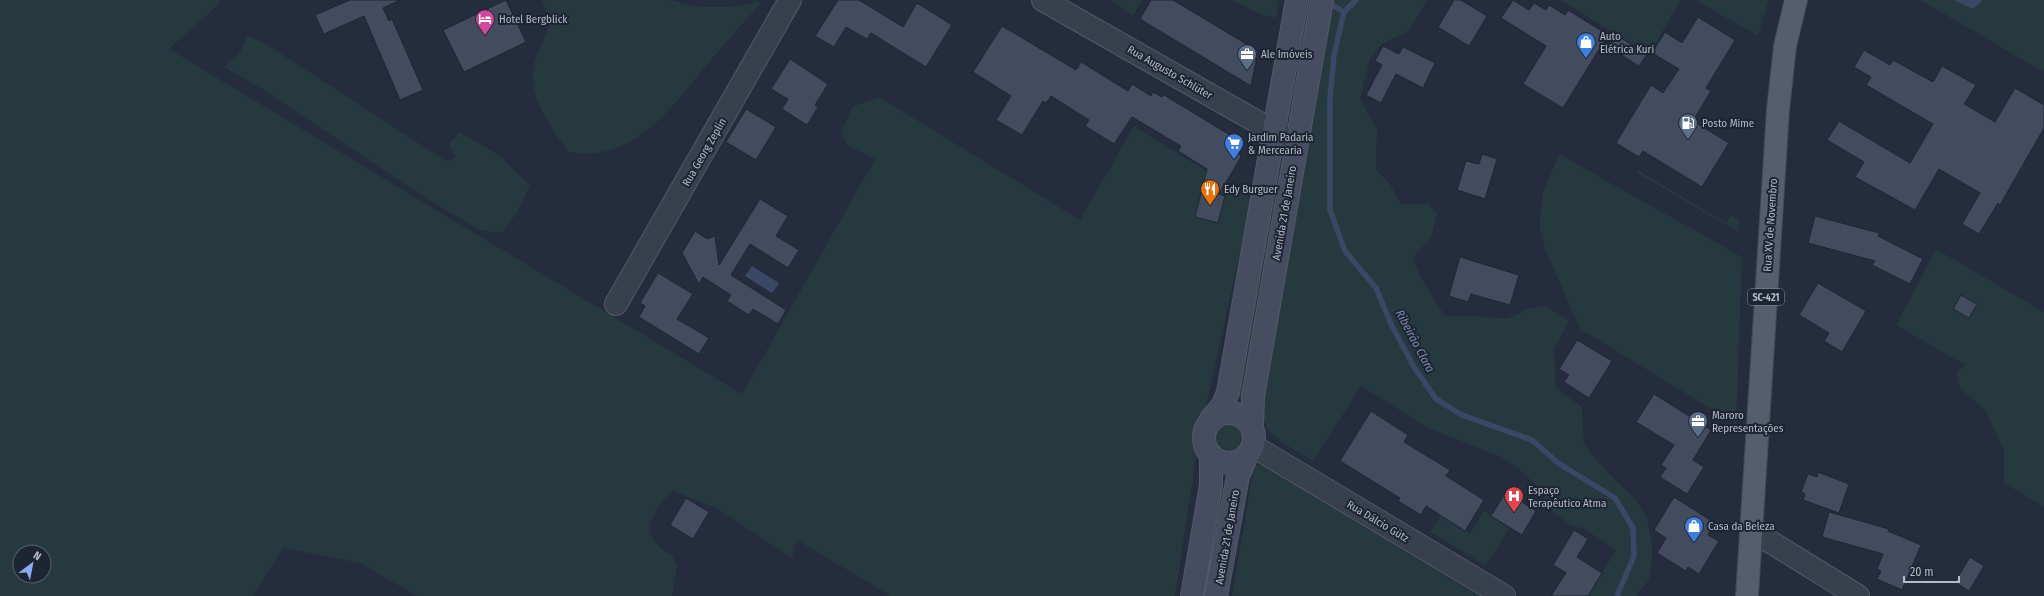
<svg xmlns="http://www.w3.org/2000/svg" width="2044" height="596" font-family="'Fira Sans Condensed',sans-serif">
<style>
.green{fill:#26393e;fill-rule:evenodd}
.water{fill:#3a4865}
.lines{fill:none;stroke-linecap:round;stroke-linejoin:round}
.stream{stroke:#3a4865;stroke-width:5.5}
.building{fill:#434c5e;stroke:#1f2634}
.minor-casing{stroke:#535a68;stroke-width:24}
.tertiary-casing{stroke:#535a68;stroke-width:24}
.secondary-casing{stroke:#535a68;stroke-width:24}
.primary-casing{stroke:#414856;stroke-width:24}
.minor{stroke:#383f4d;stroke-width:22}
.tertiary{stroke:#383f4d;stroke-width:22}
.secondary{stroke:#464d60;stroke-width:22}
.primary{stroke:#565d6d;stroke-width:22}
.labels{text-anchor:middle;stroke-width:4;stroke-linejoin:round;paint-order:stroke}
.shield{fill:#1d2432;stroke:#878d9b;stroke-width:1}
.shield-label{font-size:10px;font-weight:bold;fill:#b4bac8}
.poi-label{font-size:11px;fill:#b4bac8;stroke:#1d2432;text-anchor:start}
.street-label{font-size:11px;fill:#b4bac8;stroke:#1d2432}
.water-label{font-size:12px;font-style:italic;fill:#7c8daf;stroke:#1d2432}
</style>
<rect width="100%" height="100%" fill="#242c3d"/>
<path class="green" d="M 0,0 L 219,0 L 218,5 L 169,49 L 742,394 L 875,159 L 848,146 L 841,133 L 852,107 L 879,97 L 1080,220 L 1134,126 L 1252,199 L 1199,437 L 1175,596 L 891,596 L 797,540 L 792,558 L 718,509 L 673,491 C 658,505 653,512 649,532 L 659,547 L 672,555 L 677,566 L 672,596 L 417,596 L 360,563 L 283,548 L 253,596 L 0,596 ZM 20,552 L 44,552 L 44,576 L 20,576 Z
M 542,0 L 671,0 L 698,7 L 732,7 L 763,1 C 744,22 725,43 707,65 C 670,109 635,163 568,152 C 552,128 524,93 535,61 C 538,50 550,31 549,20 C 548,14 544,6 542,0 Z
M 1113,0 L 1142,0 L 1133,16 L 1112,2 Z
M 1230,0 L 1279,0 L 1276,18 L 1263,15 Z
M 1306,0 L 1312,0 L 1295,100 L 1289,99 Z
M 1333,0 L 1427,0 L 1409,31 L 1382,44 L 1370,58 L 1360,99 L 1377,129 L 1376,169 L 1390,184 L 1401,204 L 1429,204 L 1437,214 L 1431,238 L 1412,258 L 1424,283 L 1445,316 L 1479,316 L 1507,319 L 1528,309 L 1545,305 L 1569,321 L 1554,349 L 1556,388 L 1582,407 L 1584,444 L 1605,470 L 1635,499 L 1647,518 L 1653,552 L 1649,580 L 1636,596 L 1588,596 L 1616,550 L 1583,528 L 1571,526 L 1553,512 L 1540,489 L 1518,468 L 1499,456 L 1430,429 L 1361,386 L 1313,461 L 1283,443 L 1268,430 L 1261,414 L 1270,349 Z
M 1560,0 L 1681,0 L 1649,54 Z
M 1695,0 L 1769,0 L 1758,36 Z
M 1920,0 L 2044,0 L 2044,72 Z
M 247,36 L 263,42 L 446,161 L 456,158 L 449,144 L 460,132 L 500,156 L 530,185 L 518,211 L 502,233 L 480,230 L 432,202 L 259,87 L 224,67 L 240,52 Z
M 1559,154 L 1742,257 L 1736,424 L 1580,329 L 1545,249 L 1539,226 L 1543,193 Z
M 1638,170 L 1726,223 L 1730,215 L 1740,220 L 1738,232 L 1637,173 Z
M 1274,171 L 1283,172 L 1245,400 L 1237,399 Z
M 1936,249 L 2044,312 L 2044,507 L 2004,483 L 2004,451 L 1985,410 L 1960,388 L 1956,374 L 1965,365 L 1896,325 Z
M1211 438a18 18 0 1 1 36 0a18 18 0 1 1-36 0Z
M 1256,466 L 1263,466 L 1479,596 L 1232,596 L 1253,471 Z
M 1220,488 L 1227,488 L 1208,596 L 1201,596 Z
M 1484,511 L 1510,527 L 1486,566 L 1430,532 L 1441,515 L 1470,533 Z"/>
<path class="water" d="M 1954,0 L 1983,0 L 1973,9 Z
M 752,266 L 779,283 L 772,293 L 745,276 Z"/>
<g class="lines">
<path class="stream" d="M 1356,0 L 1344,12 L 1334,55 L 1330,98 L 1330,210 L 1345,251 L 1376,288 L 1391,324 L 1414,367 L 1436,399 L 1462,415 L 1532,440 L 1558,463 L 1615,498 L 1633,528 L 1634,556 L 1617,596
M 1334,6 L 1344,12"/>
</g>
<path class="building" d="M 350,0 L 400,0 L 383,8 L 389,21 L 392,19 L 423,90 L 400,100 L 364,16 L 324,34 L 315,15 Z
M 506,0 L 526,42 L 464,72 L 443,30 Z
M 838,0 L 859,0 L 903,27 L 917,3 L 952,25 L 926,67 L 871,33 L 867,39 L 846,27 L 834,47 L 815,36 Z
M 1151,0 L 1173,0 L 1258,51 L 1251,86 L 1140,19 Z
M 1454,0 L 1461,0 L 1487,16 L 1469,46 L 1438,27 Z
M 1513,0 L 1529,10 L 1534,3 L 1546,10 L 1549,5 L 1565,15 L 1568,10 L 1608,35 L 1563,108 L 1523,84 L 1546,46 L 1501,18 Z
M 1698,17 L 1735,40 L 1706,88 L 1711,91 L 1693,121 L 1729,143 L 1702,187 L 1643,151 L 1639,157 L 1616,143 L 1651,85 L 1663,93 L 1679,69 L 1652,53 L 1665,32 L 1682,43 Z
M 1002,26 L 1076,70 L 1081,62 L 1128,91 L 1132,84 L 1151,96 L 1153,92 L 1162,97 L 1164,95 L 1230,135 L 1241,157 L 1219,194 L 1225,196 L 1218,223 L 1195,217 L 1207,169 L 1178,151 L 1181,146 L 1132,117 L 1114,144 L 1085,126 L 1089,120 L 1051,96 L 1046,103 L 1043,101 L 1022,135 L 996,120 L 1011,96 L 973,72 Z
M 1615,34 L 1647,54 L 1639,66 L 1607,46 Z
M 1383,46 L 1399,54 L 1403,47 L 1435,63 L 1423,88 L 1396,74 L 1381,103 L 1366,95 L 1382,65 L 1375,61 Z
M 1864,50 L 1890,65 L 1893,60 L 1933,82 L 1942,66 L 1976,85 L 1964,104 L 1995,122 L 2015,88 L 2044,105 L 2044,128 L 2000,205 L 1998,203 L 1979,234 L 1962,224 L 1980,193 L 1939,169 L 1915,210 L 1855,177 L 1864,162 L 1827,140 L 1839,121 L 1910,163 L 1933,124 L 1866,85 L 1871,77 L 1854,67 Z
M 790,59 L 828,84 L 815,105 L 818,107 L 807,125 L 782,109 L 788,99 L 771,89 Z
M 746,109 L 776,127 L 756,160 L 726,142 Z
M 1482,154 L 1497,159 L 1485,199 L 1457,190 L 1466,161 L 1479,164 Z
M 760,199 L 788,216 L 776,236 L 799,250 L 788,268 L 750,244 L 731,275 L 786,310 L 778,324 L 753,309 L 749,315 L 727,301 L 731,295 L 703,277 L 699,284 L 682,253 L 695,231 L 707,239 L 715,236 L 719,265 Z
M 1815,216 L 1879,233 L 1878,236 L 1923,259 L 1910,284 L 1872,265 L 1875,261 L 1808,243 Z
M 1460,257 L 1519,275 L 1510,305 L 1471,294 L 1468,302 L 1449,296 Z
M 658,273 L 693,294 L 677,319 L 709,338 L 699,354 L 639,317 L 645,306 L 640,303 Z
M 1818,283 L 1866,311 L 1842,352 L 1824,341 L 1829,333 L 1799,315 Z
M 1961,295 L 1977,304 L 1969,318 L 1953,309 Z
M 1577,340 L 1612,361 L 1589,398 L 1564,382 L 1569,375 L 1559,369 Z
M 1654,394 L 1711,430 L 1693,460 L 1704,467 L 1687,494 L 1660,477 L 1666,468 L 1661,465 L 1674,445 L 1636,422 Z
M 1371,411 L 1408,435 L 1404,442 L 1450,470 L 1446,476 L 1484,500 L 1465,531 L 1426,506 L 1421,515 L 1398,501 L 1400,498 L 1340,461 Z
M 1818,472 L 1849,484 L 1839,513 L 1803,500 L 1805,494 L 1801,492 L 1808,474 L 1817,477 Z
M 1506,492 L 1536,511 L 1522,535 L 1491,516 Z
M 1674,497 L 1715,523 L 1708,535 L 1719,541 L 1699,574 L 1688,567 L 1686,571 L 1657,553 L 1666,538 L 1654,530 Z
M 686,498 L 709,512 L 693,539 L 670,525 Z
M 1829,512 L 1889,529 L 1888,531 L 1921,545 L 1902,590 L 1877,579 L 1881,571 L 1877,569 L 1883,554 L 1822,537 Z
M 1574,530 L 1588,539 L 1577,557 L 1602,573 L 1588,596 L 1551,596 L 1566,573 L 1553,565 Z
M 1970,557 L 1984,566 L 1969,591 L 1955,582 Z"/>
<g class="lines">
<g class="minor-casing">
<path id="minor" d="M 1043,0 L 1296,144
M 616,304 L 790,0
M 1751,530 L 1858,596"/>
</g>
<g class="tertiary-casing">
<path id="tertiary" d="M 1253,446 L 1504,596"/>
</g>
<g class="secondary-casing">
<path id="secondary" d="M1204 438a25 25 0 1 1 50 0a25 25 0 1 1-50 0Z
M 1211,419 L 1223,405 L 1228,392 L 1297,0
M 1252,427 L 1253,396 L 1322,0
M 1192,596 L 1211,485 L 1211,455
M 1216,596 L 1238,476 L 1247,455"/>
</g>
<g class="primary-casing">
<path id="primary" d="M 1747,596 L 1778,110 L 1785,46 L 1796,0"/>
</g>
<use href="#minor" class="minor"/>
<use href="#tertiary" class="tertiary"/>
<use href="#secondary" class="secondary"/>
<use href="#primary" class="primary"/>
</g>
<defs>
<g id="hotel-pin" transform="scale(1)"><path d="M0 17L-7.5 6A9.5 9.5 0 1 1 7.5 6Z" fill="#d1479c" stroke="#1d2432"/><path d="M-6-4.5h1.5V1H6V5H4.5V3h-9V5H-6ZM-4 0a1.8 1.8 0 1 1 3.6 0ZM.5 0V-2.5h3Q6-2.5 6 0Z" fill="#fff"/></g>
<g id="shop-pin" transform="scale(1)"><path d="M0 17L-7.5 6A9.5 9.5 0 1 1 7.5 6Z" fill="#3f7fe0" stroke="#1d2432"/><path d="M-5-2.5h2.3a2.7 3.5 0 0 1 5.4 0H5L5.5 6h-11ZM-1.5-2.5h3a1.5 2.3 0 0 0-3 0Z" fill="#fff"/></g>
<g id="office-pin" transform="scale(1)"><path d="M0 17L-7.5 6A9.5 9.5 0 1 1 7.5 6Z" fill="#5c6f8a" stroke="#1d2432"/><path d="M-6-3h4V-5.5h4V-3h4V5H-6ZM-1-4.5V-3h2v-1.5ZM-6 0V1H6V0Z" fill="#fff"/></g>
<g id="fuel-pin" transform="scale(1)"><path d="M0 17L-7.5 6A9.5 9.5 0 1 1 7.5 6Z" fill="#5c6f8a" stroke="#1d2432"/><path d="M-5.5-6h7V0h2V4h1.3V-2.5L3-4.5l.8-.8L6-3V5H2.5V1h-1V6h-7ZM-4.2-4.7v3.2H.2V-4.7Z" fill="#fff"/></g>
<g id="supermarket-pin" transform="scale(1)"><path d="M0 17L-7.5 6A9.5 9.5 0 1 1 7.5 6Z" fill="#3f7fe0" stroke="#1d2432"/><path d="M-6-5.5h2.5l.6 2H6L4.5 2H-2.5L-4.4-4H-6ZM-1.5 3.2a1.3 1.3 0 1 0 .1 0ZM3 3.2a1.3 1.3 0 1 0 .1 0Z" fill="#fff"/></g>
<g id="restaurant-pin" transform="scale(1)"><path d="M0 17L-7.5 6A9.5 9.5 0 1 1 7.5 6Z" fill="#e8710a" stroke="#1d2432"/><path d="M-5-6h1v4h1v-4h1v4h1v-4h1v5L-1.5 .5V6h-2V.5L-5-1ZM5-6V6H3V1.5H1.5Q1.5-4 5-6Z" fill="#fff"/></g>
<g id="hospital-pin" transform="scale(1)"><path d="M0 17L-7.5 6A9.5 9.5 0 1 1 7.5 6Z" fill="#e0444e" stroke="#1d2432"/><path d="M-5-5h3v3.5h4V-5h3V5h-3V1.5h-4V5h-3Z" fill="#fff"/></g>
</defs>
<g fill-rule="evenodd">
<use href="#hotel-pin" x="485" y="19"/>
<use href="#shop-pin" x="1586" y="42"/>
<use href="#office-pin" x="1247" y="54"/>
<use href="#fuel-pin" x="1688" y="123"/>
<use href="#supermarket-pin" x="1234" y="143"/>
<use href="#restaurant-pin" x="1210" y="189"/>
<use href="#office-pin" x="1698" y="421"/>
<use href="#hospital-pin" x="1514" y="496"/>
<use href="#shop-pin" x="1694" y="526"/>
</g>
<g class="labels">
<rect class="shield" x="1748" y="289" width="36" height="16" rx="3"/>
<g class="shield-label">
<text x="1766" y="301">SC-421</text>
</g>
<g class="poi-label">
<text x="499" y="23">Hotel Bergblick</text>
<text x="1600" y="40">Auto<tspan x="1600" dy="13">Elétrica Kuri</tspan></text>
<text x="1261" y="58">Ale Imóveis</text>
<text x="1702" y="127">Posto Mime</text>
<text x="1248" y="141">Jardim Padaria<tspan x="1248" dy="13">&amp; Mercearia</tspan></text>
<text x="1224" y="193">Edy Burguer</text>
<text x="1712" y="419">Maroro<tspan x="1712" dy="13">Representações</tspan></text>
<text x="1528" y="494">Espaço<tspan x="1528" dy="13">Terapêutico Atma</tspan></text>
<text x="1708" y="530">Casa da Beleza</text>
</g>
<g class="street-label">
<text transform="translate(1170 72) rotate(30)" y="4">Rua Augusto Schlüter</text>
<text transform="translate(704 152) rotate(-60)" y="4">Rua Georg Zeplin</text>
<text transform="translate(1284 213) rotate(-80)" y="4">Avenida 21 de Janeiro</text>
<text transform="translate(1770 225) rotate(-86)" y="4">Rua XV de Novembro</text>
<text transform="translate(1378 521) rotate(31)" y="4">Rua Dálcio Gütz</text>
<text transform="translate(1227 537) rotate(-80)" y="4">Avenida 21 de Janeiro</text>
</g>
<g class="water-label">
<text transform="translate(1415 341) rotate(62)" y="4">Ribeirão Clara</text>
</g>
</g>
<g transform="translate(32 564) rotate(32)"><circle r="19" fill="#1d2432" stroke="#59606e"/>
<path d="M0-3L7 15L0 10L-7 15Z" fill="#8caaf5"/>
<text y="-6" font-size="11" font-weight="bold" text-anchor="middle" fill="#b4bac8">N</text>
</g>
<path d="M1904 576v6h55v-6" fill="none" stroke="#b4bac8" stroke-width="2"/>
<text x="1910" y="576" font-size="12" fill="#b4bac8" stroke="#1d2432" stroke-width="3" paint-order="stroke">20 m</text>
</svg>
